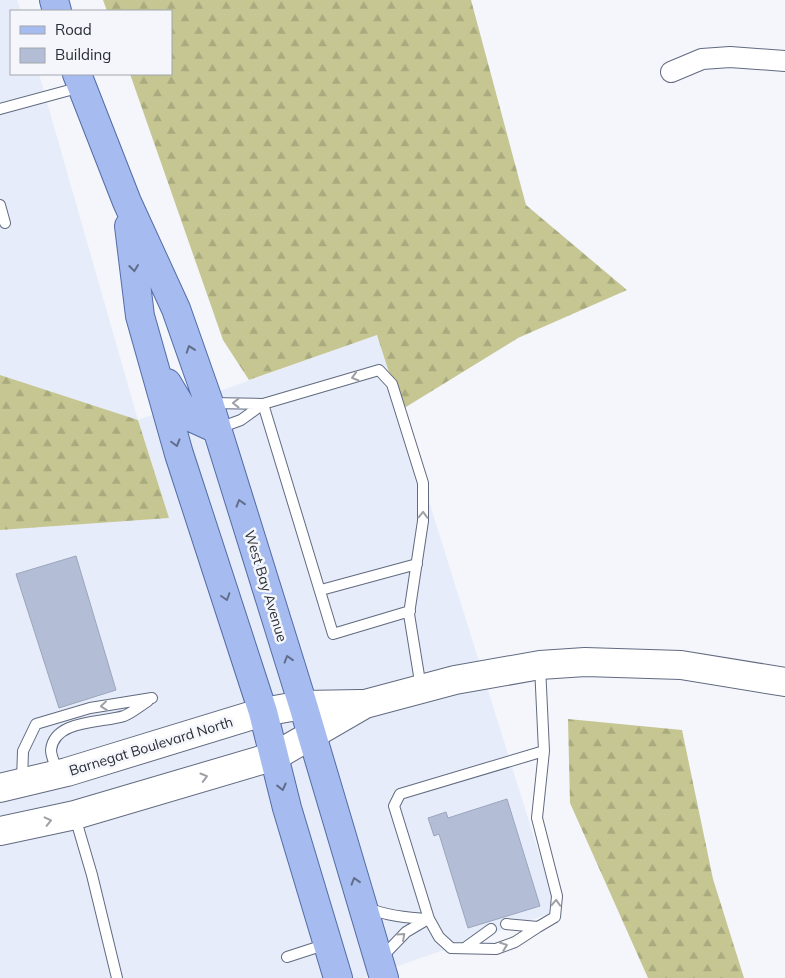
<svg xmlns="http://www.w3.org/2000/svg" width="785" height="978" font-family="Mulish,sans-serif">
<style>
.built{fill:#e6ecf9}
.forest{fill:url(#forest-firs)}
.building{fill:#b3bed6;stroke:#9ba6bd}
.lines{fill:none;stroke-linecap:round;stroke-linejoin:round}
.lane-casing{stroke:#616a80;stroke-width:12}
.street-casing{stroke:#616a80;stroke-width:22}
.secondary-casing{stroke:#616a80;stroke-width:30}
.primary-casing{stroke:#536ca7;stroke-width:30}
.lane{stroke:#fff;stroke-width:10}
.street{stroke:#fff;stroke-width:20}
.secondary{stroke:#fff;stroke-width:28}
.primary{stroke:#a6bbef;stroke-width:28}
.oneway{stroke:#616d89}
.oneway2{stroke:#9ea0a5}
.labels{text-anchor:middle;stroke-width:5;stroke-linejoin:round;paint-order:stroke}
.street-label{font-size:14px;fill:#282d36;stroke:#f4f6fb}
</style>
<defs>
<pattern id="forest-firs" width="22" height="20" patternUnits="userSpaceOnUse" patternTransform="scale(1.25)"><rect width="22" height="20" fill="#c5c692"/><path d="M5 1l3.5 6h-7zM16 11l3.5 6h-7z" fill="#a9aa7e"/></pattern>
</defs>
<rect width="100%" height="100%" fill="#f4f6fb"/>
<path class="built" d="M 0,0 L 17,0 L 21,11 L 11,11 L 11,74 L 39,74 L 138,420 L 377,335 L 557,911 L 363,978 L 0,978 L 0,530 L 169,518 L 138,420 L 0,375 Z"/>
<path class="forest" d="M 103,0 L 471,0 L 526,205 L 627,290 L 518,338 L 401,410 L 377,335 L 249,380 L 223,340 L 130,74 L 171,74 L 171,11 L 107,11 Z
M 0,375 L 138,420 L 169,518 L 0,530 Z
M 568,719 L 682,730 L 713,879 L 744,978 L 648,978 L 570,803 Z"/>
<path class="building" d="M 76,556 L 116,690 L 59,708 L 16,574 Z
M 507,799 L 540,906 L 468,928 L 439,834 L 434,836 L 428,818 L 446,812 L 448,818 Z"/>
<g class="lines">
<g class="lane-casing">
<path id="lane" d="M 0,109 L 81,87
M 0,205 L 5,223
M 209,403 L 263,404
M 263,404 L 333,634 L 410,611
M 219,428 L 241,420 L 263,404 L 379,370 L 392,384 L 423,483 L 423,521 L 409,614 L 421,688
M 321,590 L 417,564
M 58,773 C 56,766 51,757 51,750 C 54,719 103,723 124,716 C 132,713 140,706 148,701
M 22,780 L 23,751 L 36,724 L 90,708 L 152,698
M 75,817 L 92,875 L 117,978
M 367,908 C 388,916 407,918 429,919
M 506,924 L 538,927 L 555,917 L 557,896 L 537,818 L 544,751 L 540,666
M 538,927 L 515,942 L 496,949 L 451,948 L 439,937 L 429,919 L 394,806 L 400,794 L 544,751
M 466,947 L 491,929
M 287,957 L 327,944
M 382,957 L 406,932 L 428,919"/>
</g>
<g class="street-casing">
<path id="street" d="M 671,72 L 702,59 L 730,57 L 785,61"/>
</g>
<g class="secondary-casing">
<path id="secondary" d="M 0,788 L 67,772 L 263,712 L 303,705 L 361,704
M 0,831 L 75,815 L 275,756 L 365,704 L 455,680 L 540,665 L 585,662 L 681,665 L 785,682"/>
</g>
<g class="primary-casing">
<path id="primary" d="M 54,0 L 57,11
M 77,74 L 127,202 L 176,309 L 209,403 L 303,705 L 384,978
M 129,226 L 140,316 L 179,454 L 263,712 L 287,808 L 338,978
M 167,383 L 182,408 L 195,419 L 217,429"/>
</g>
<use href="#lane" class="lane"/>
<use href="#street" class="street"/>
<use href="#secondary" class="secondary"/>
<use href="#primary" class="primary"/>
</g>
<defs><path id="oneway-chevron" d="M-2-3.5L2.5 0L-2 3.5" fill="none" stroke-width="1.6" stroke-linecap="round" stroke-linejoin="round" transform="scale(1.25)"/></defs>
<g class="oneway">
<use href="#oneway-chevron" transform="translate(134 268) rotate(83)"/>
<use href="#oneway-chevron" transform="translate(190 349) rotate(-109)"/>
<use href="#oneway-chevron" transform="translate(176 443) rotate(74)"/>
<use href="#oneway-chevron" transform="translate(240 503) rotate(-107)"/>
<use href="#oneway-chevron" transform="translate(226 597) rotate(72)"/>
<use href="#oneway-chevron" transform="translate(288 659) rotate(-107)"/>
<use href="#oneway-chevron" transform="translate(282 787) rotate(76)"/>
<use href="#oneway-chevron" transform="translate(355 881) rotate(-107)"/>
</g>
<g class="oneway2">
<use href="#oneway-chevron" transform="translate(355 377) rotate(164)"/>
<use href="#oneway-chevron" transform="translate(236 403) rotate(180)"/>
<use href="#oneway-chevron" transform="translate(423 515) rotate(-88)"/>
<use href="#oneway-chevron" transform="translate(104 706) rotate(174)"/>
<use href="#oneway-chevron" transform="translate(204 777) rotate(-16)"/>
<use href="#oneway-chevron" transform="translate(48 821) rotate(-13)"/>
<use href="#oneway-chevron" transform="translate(556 903) rotate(-87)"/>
<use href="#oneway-chevron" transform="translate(402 936) rotate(-42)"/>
<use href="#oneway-chevron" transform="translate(504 946) rotate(-21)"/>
</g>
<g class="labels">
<g class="street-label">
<text transform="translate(266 586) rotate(73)" y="5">West Bay Avenue</text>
<text transform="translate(151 746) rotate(-17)" y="5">Barnegat Boulevard North</text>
</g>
</g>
<rect x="10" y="10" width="162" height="65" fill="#f4f6fb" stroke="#a2a6ac"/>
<rect x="20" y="26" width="25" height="8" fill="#a6bbef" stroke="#a2a6ac"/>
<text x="55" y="35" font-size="15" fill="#282d36">Road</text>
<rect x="20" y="48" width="25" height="15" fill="#b3bed6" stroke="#a2a6ac"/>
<text x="55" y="60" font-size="15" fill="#282d36">Building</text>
</svg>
